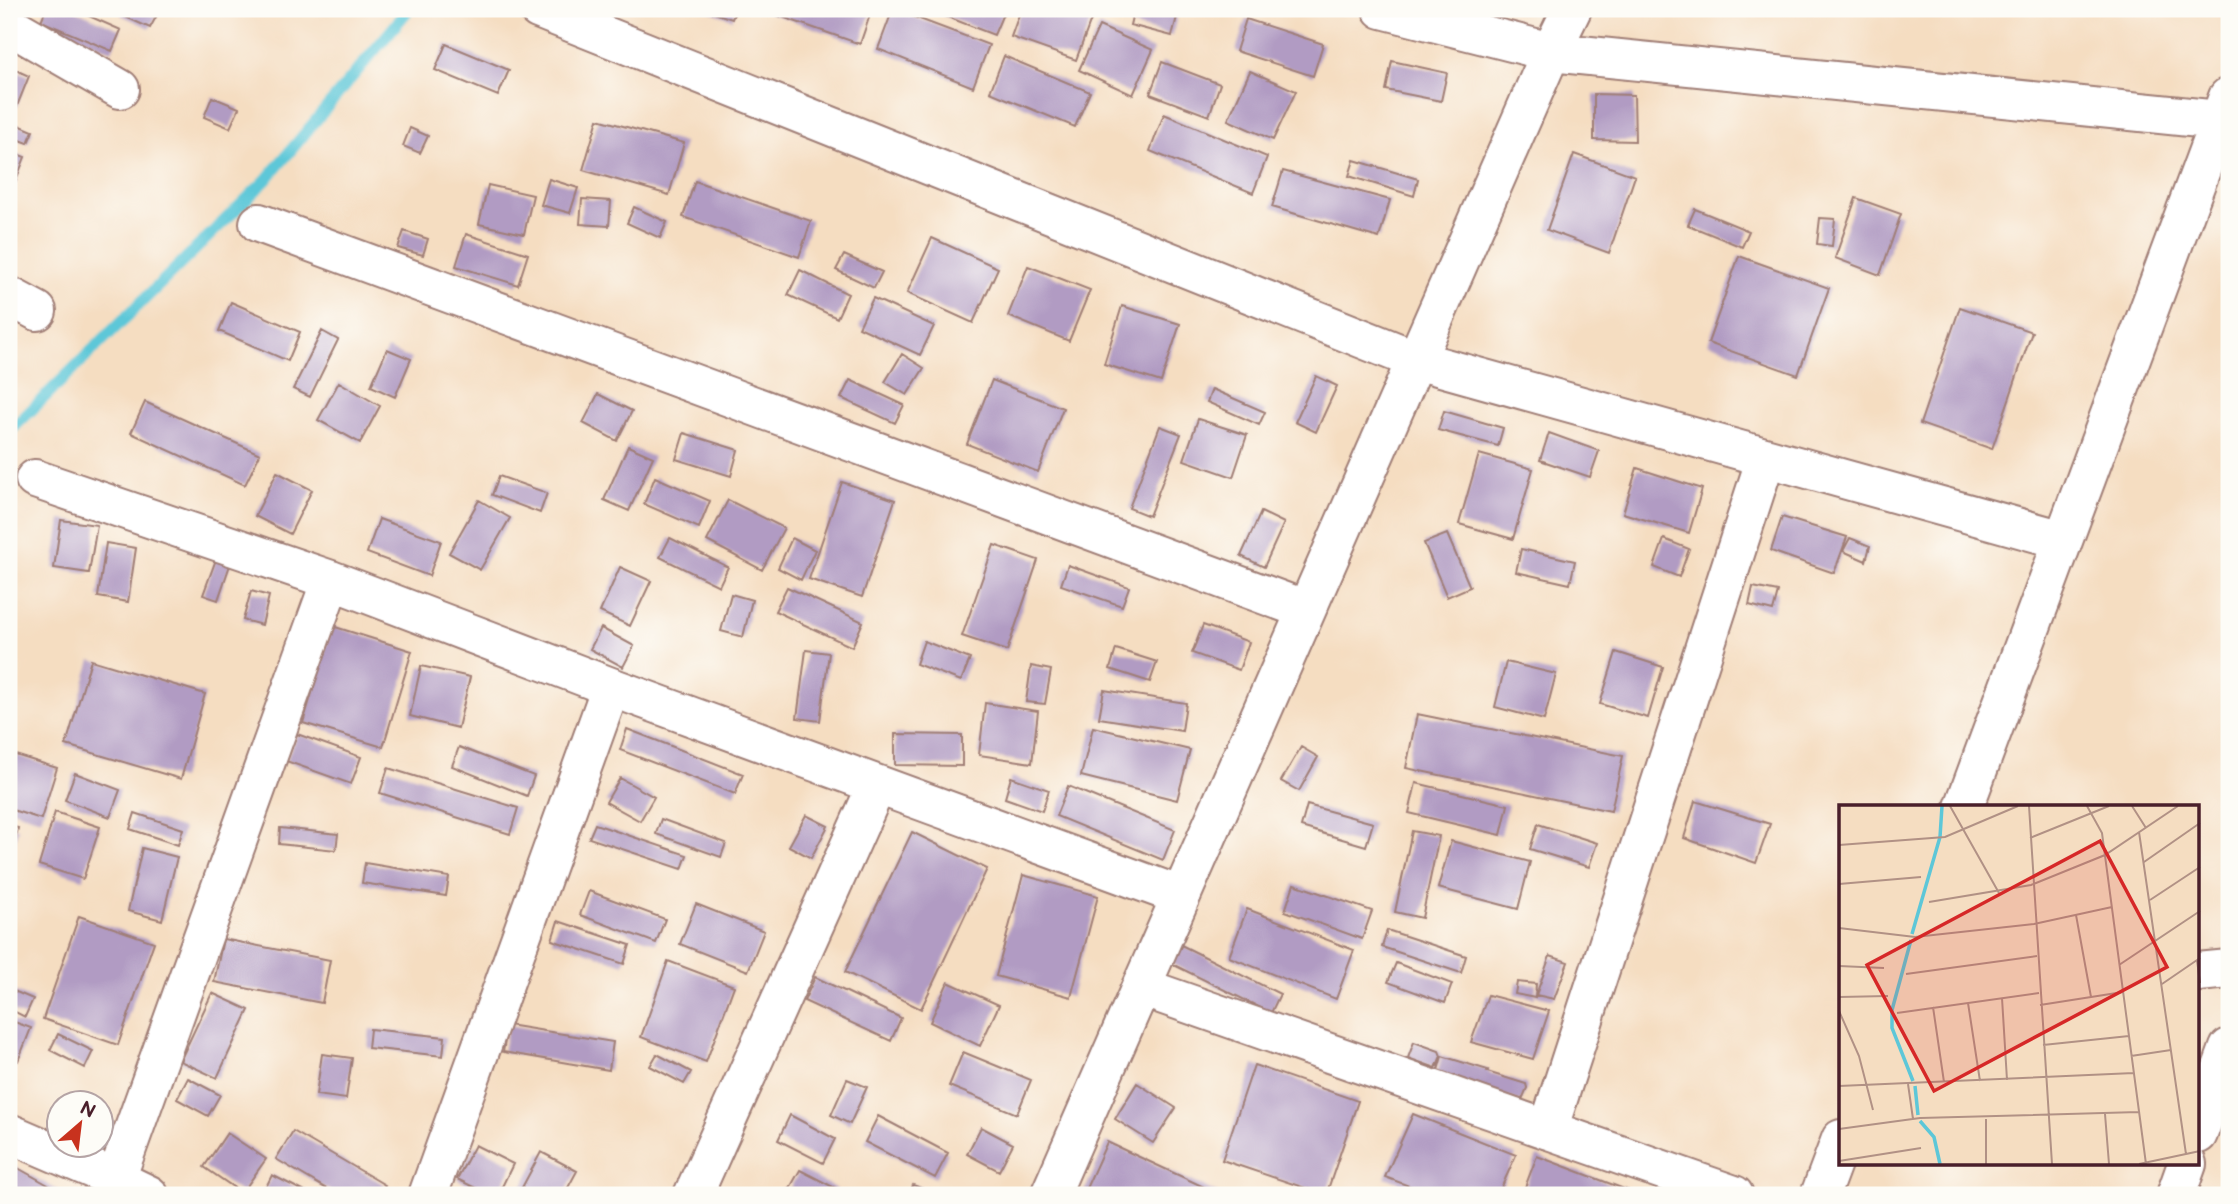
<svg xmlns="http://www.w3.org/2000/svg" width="2238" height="1204" font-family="'Balsamiq Sans',sans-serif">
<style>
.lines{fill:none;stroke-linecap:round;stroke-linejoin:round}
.stream{stroke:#5dc7d8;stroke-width:12}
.building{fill:#b19bc3}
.minor-casing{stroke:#a07e76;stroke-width:42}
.minor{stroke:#fff;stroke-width:38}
.inset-river{fill:none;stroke:#5dc7d8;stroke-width:3.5}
.inset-road{fill:none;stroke:#b19185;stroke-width:2}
.view{fill:#d62828;fill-opacity:0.15;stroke:#d62828;stroke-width:3.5}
.inset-edge{fill:none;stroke:#4a1f2b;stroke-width:3.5}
</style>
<rect width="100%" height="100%" fill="#fdfcf7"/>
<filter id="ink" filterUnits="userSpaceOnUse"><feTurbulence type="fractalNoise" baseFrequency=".0143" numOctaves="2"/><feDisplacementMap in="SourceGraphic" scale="14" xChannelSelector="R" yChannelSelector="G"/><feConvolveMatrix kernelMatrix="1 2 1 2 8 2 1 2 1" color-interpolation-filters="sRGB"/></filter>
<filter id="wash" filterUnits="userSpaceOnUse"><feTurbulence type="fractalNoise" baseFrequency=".00686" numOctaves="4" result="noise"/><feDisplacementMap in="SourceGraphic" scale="28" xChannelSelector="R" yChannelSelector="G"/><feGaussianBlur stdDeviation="1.57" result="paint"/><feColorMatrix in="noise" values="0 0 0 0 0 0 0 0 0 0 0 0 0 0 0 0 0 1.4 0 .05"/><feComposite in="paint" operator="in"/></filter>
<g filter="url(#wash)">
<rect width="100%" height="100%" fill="#f5ddc1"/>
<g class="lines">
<path class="stream" d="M 9,432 L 266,180 L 409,9"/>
</g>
<g id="blocks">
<path class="building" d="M 46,9 L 73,9 L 121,30 L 112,51 L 41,21 Z
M 123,9 L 139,9 L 156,17 L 150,28 L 121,15 Z
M 703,9 L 736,9 L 732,19 Z
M 759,9 L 872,9 L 860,44 Z
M 893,9 L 989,45 L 973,87 L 878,49 Z
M 927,9 L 1005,9 L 994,35 Z
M 1021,9 L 1095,9 L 1076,60 L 1011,37 Z
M 1134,9 L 1179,9 L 1172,36 L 1130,25 Z
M 1246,19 L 1323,44 L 1313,76 L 1236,51 Z
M 1099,26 L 1153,50 L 1133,95 L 1079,70 Z
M 446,44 L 509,70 L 498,96 L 435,70 Z
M 1004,56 L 1090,92 L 1075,127 L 990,92 Z
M 1392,61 L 1447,73 L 1441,101 L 1386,90 Z
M 1162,62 L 1220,84 L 1209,116 L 1150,94 Z
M 9,67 L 29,76 L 13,116 L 9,114 Z
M 1250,71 L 1296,91 L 1273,140 L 1228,120 Z
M 1594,94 L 1634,95 L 1635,141 L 1594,140 Z
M 212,97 L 239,108 L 230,128 L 204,117 Z
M 1164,114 L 1267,157 L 1253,193 L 1150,151 Z
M 598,119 L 684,143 L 669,195 L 583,170 Z
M 9,121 L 33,131 L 28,143 L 9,136 Z
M 410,128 L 428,136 L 420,153 L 403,146 Z
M 9,151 L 25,157 L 9,198 Z
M 1574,154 L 1635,176 L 1609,253 L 1547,230 Z
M 1354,160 L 1418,179 L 1414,196 L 1349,176 Z
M 1283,171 L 1390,200 L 1379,238 L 1272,207 Z
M 549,179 L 578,188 L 570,213 L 541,205 Z
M 695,181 L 811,221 L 799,257 L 683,217 Z
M 488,185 L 533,195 L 524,234 L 479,224 Z
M 1856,198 L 1901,214 L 1880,275 L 1835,258 Z
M 582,199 L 611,201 L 609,226 L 580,224 Z
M 634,207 L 667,222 L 660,238 L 627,223 Z
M 1695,209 L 1749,231 L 1742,247 L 1688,225 Z
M 1820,218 L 1835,219 L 1832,246 L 1817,244 Z
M 404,231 L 428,239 L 423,255 L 398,248 Z
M 466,234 L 528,254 L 518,285 L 456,266 Z
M 932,238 L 998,268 L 973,323 L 907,293 Z
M 844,255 L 882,272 L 874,288 L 836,270 Z
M 1739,256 L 1829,288 L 1798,375 L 1708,343 Z
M 1028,266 L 1090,290 L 1069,341 L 1008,316 Z
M 800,270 L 848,294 L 837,318 L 788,295 Z
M 873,298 L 934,326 L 920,355 L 859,327 Z
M 231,302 L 300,332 L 288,361 L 219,331 Z
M 1122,306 L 1180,324 L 1161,382 L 1104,364 Z
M 1960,307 L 2032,332 L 1992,449 L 1920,424 Z
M 322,331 L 338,340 L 310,397 L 293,389 Z
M 387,349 L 411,359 L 395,397 L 371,386 Z
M 902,354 L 924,368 L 907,395 L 885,382 Z
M 1316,376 L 1337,386 L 1316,432 L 1295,422 Z
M 850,380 L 904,405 L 895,423 L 841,398 Z
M 992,380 L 1063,408 L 1038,472 L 967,444 Z
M 339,382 L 380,406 L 360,443 L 318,420 Z
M 1212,389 L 1265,412 L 1259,425 L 1207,402 Z
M 598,394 L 632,411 L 617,441 L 583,423 Z
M 145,402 L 260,454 L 245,485 L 131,433 Z
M 1444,411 L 1503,428 L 1498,446 L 1438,430 Z
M 1198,419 L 1247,435 L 1233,477 L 1184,460 Z
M 1160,426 L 1181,434 L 1149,516 L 1129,508 Z
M 684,433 L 738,450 L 731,476 L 676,459 Z
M 1549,433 L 1599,451 L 1590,477 L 1540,460 Z
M 628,446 L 653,457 L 629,511 L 604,500 Z
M 1479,454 L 1533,469 L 1513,539 L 1459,524 Z
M 1637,468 L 1702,489 L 1689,533 L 1623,513 Z
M 277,472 L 312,490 L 290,534 L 255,516 Z
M 499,476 L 547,493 L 540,513 L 492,495 Z
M 655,477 L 710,501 L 699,528 L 644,504 Z
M 842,482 L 895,500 L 862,597 L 809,579 Z
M 479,500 L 510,518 L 480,570 L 449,553 Z
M 728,500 L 784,528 L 762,570 L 707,541 Z
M 1261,512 L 1284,523 L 1264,567 L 1241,556 Z
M 1782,517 L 1847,537 L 1834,573 L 1771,551 Z
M 379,519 L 441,541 L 429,576 L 367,553 Z
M 61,520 L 97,525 L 89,573 L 54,568 Z
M 1447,534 L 1470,587 L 1447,597 L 1424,543 Z
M 670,538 L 728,567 L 719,586 L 660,557 Z
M 792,538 L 815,550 L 801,580 L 778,568 Z
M 1850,538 L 1870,546 L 1866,561 L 1843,551 Z
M 1664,539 L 1689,549 L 1679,577 L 1654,567 Z
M 106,543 L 136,548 L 128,602 L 98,597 Z
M 994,545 L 1038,560 L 1007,651 L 962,636 Z
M 1521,549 L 1575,561 L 1570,584 L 1516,572 Z
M 218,554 L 232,559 L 218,600 L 203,595 Z
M 1068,565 L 1129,587 L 1122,606 L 1061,585 Z
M 620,567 L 651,581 L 630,626 L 600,612 Z
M 787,587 L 863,622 L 852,647 L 775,611 Z
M 1753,587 L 1778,592 L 1773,611 L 1749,605 Z
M 251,591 L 269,596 L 262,625 L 243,620 Z
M 731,594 L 752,600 L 743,637 L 721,631 Z
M 1203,625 L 1249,642 L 1239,670 L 1192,653 Z
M 332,626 L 412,651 L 383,747 L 303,723 Z
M 601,628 L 634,646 L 623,667 L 590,649 Z
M 924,641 L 970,659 L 961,681 L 916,664 Z
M 1116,649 L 1157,662 L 1150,682 L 1110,669 Z
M 806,650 L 829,653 L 820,721 L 797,718 Z
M 1616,652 L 1663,667 L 1648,718 L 1600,704 Z
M 91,660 L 205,694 L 181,779 L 66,745 Z
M 1506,662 L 1556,674 L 1544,720 L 1495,707 Z
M 421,666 L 470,677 L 458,728 L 410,716 Z
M 1031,666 L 1051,670 L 1045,704 L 1026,702 Z
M 1104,690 L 1186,703 L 1182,731 L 1099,718 Z
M 985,703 L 1038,711 L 1032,763 L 979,755 Z
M 1417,714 L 1623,756 L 1611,811 L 1406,768 Z
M 1093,727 L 1190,750 L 1177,800 L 1081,776 Z
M 627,729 L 743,774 L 735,794 L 620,750 Z
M 297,734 L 361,757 L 351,784 L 286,761 Z
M 895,734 L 962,735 L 962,766 L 895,765 Z
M 459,747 L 534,776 L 527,796 L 452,766 Z
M 1301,747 L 1318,757 L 1299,791 L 1281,781 Z
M 9,753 L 57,768 L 41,819 L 9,809 Z
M 388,768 L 518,808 L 510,834 L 380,793 Z
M 75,773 L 120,790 L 110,817 L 65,800 Z
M 1011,777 L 1049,790 L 1042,811 L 1005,798 Z
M 620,778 L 654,797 L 640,821 L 606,802 Z
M 1416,783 L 1508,805 L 1501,835 L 1409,813 Z
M 1068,786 L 1175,830 L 1163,860 L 1056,816 Z
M 1695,801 L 1770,824 L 1756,863 L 1684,838 Z
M 1307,805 L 1373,823 L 1366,846 L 1301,827 Z
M 55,812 L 100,827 L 83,879 L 39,865 Z
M 135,813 L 183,829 L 178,845 L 130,829 Z
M 806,815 L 828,826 L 811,858 L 789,846 Z
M 661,819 L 726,843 L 721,857 L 656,834 Z
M 595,824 L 687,855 L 682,869 L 589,838 Z
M 1538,824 L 1597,843 L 1589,867 L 1530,849 Z
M 9,826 L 18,828 L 10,865 L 9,865 Z
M 280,828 L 338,834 L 336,850 L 279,844 Z
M 1412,831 L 1439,836 L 1422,918 L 1395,912 Z
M 912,832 L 987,869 L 921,1009 L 845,972 Z
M 1451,841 L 1530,862 L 1518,909 L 1438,888 Z
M 142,848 L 177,857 L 162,920 L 128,911 Z
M 365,863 L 449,877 L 446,896 L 362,883 Z
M 1023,875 L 1098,896 L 1071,997 L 996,976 Z
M 1294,884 L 1372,911 L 1362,939 L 1285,911 Z
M 589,891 L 665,919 L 656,943 L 580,915 Z
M 696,904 L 764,931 L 748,971 L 680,944 Z
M 1247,909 L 1354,950 L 1336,999 L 1229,957 Z
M 79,916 L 154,942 L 118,1045 L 43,1019 Z
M 558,921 L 630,945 L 624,964 L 552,940 Z
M 1387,930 L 1466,956 L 1461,973 L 1382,947 Z
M 223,939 L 330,960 L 322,1003 L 214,982 Z
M 1181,945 L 1280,994 L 1271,1013 L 1172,964 Z
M 1550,956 L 1568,962 L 1554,999 L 1536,995 Z
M 668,961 L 734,986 L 706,1062 L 641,1037 Z
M 1396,963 L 1452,984 L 1445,1003 L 1388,982 Z
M 815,977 L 901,1018 L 891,1041 L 804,1001 Z
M 948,982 L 999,1005 L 980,1046 L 930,1022 Z
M 1517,982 L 1536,984 L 1535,998 L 1515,994 Z
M 9,989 L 33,999 L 25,1017 L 9,1009 Z
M 212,993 L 249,1010 L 217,1078 L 180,1061 Z
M 1488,995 L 1549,1011 L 1533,1059 L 1471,1042 Z
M 9,1020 L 31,1028 L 18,1061 L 9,1058 Z
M 508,1025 L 613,1042 L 609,1070 L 503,1052 Z
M 370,1029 L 445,1037 L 443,1056 L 368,1048 Z
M 58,1034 L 93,1051 L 85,1068 L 50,1050 Z
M 1414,1042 L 1439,1051 L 1441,1056 L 1436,1068 L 1408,1058 Z
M 963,1052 L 1031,1080 L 1017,1114 L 949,1086 Z
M 322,1054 L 352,1058 L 346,1099 L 316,1095 Z
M 657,1054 L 691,1072 L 684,1084 L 650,1066 Z
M 1442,1056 L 1488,1070 L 1487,1072 L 1526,1084 L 1527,1088 L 1521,1102 L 1437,1074 Z
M 1254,1065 L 1358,1101 L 1326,1195 L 1222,1160 Z
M 188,1078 L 220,1095 L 208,1116 L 177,1099 Z
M 847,1079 L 867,1087 L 850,1124 L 831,1115 Z
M 1137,1083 L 1176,1108 L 1153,1143 L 1115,1119 Z
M 1413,1114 L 1516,1155 L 1498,1195 L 1433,1195 L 1385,1177 Z
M 790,1115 L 835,1139 L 823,1163 L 778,1140 Z
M 878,1116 L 948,1153 L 935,1178 L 865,1142 Z
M 981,1127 L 1013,1144 L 999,1171 L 967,1154 Z
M 293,1131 L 385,1185 L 379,1195 L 337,1195 L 276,1159 Z
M 227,1133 L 266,1159 L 242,1193 L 204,1167 Z
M 1107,1142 L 1217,1193 L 1216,1195 L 1083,1195 Z
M 475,1145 L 513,1164 L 498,1195 L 490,1195 L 457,1179 Z
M 541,1152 L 577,1171 L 564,1195 L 518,1195 Z
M 1537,1156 L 1640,1195 L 1522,1195 Z
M 9,1163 L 66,1195 L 9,1195 Z
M 800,1170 L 837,1189 L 833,1195 L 786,1195 Z
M 272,1175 L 311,1195 L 262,1195 Z
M 913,1185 L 939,1195 L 909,1195 Z"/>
</g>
</g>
<g filter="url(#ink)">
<use href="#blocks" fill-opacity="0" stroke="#a07e76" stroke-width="2"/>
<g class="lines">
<g class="minor-casing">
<path id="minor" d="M 538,9 L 1416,360 L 2063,540
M 1382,9 L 1551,52 L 2219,120 L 2229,119
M 9,25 L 120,89
M 259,223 L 1306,610
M 9,296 L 37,311
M 35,479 L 331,580 L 611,687 L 1181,896
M 1964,807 L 2228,97
M 2198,972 L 2229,969
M 1141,987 L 1734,1195
M 1548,1130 L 1766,458
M 9,1133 L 116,1179 L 149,1195
M 2198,1134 L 2229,1048
M 116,1179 L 331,580
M 428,1195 L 611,687
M 693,1195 L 877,785
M 1050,1195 L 1551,52 L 1572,9
M 1820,1195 L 1841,1139
M 2176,1195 L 2187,1164"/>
</g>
<use href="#minor" class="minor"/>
</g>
</g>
<g transform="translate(1839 805)">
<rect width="360" height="360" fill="#f5ddc1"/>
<path class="inset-river" d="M 73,129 L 101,32 L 103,1M 72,135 L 53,205 L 53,223 L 74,276M 76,281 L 79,310M 81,316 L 95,332 L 101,359"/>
<path class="inset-road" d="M 111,1 L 160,88M 190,1 L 213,359M 248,1 L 263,28 L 307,359M 293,1 L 307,23M 300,27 L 347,349M 191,33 L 270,1M 0,40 L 106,32 L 179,1M 305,57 L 361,18M 0,79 L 82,72M 311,95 L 361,62M 90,97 L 192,80 L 266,50 L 339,1M 237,110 L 252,192M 0,123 L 76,132 L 195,119 L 273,102M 358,155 L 361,178M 280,160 L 361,106M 0,161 L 45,163M 67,169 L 198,151M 323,179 L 361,153M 0,192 L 49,191M 163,193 L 168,275M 129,198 L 141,276M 201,200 L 284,187M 94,202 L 105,277M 0,206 L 20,251 L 34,305M 58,208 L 200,188M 204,240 L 290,231M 292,251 L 332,245M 69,279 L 74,314M 0,281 L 295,268M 266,309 L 270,359M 0,324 L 81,313 L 300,307M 0,356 L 82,343M 147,359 L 147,314M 300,359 L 361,346"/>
<path class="view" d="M 261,36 L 328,162 L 95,286 L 28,160 Z"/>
<rect width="360" height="360" class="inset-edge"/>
</g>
<rect width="2238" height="1204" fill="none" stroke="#fdfcf7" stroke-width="35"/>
<g transform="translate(80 1124) rotate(28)"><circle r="33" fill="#fdfcf7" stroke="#b5a4a5" stroke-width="2"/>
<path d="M0-5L12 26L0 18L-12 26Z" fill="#c8321e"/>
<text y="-10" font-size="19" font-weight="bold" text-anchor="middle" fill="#4a1f2b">N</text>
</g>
</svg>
